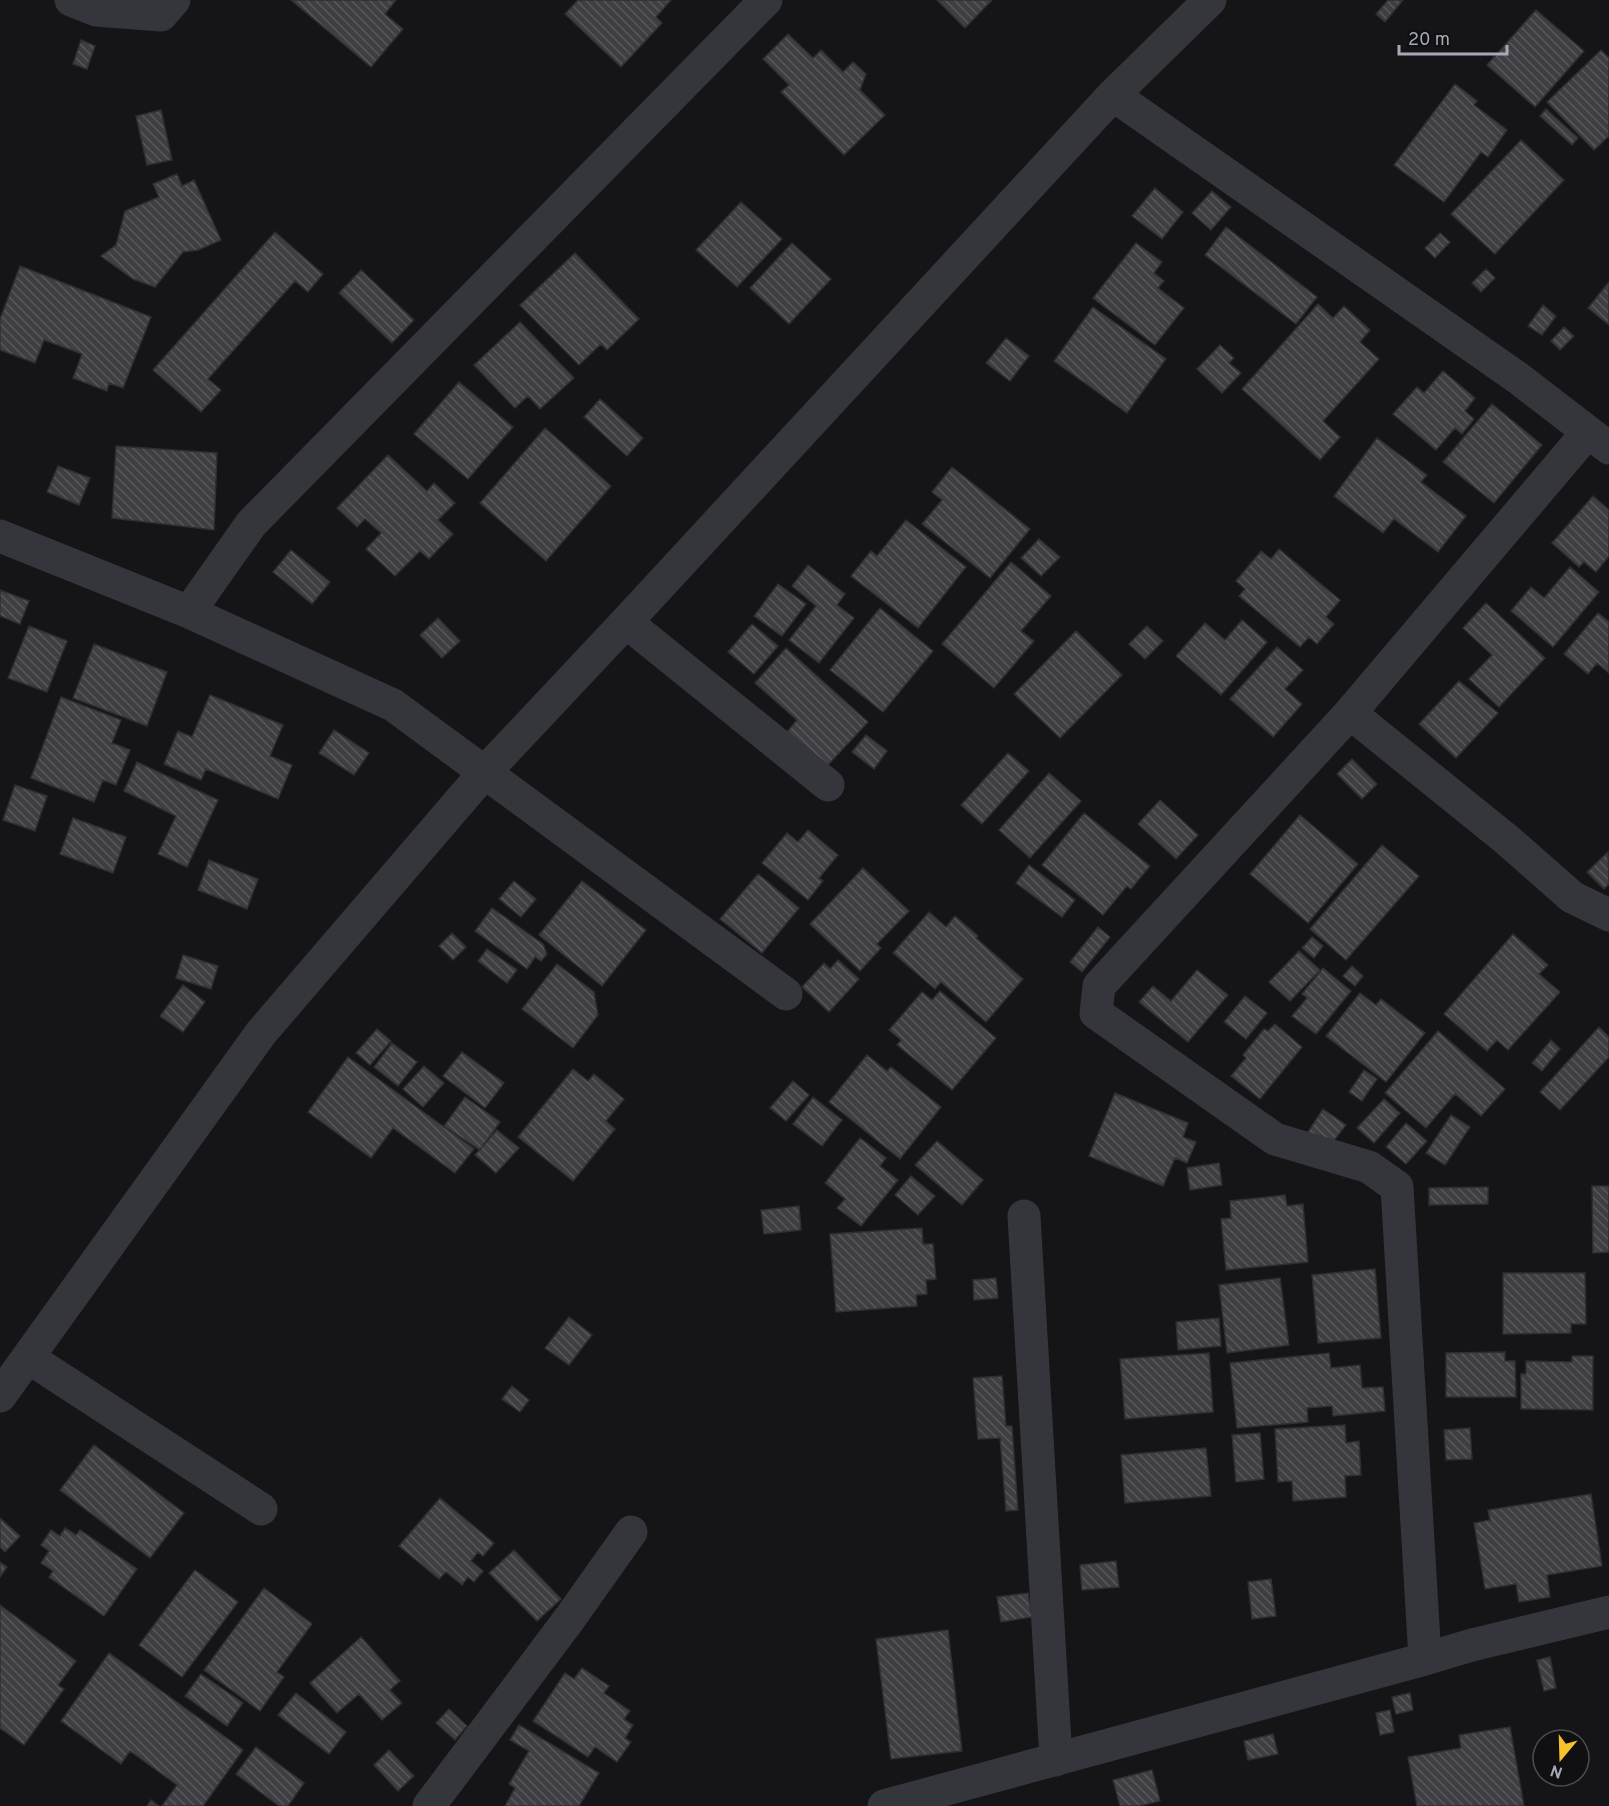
<svg xmlns="http://www.w3.org/2000/svg" width="1609" height="1806" font-family="Overpass,sans-serif">
<style>
.building{fill:url(#building-back-hatch);stroke:#2f2e32;stroke-width:1.5}
.lines{fill:none;stroke-linecap:round;stroke-linejoin:round}
.minor{stroke:#35363c;stroke-width:33}
</style>
<defs>
<pattern id="building-back-hatch" width="6" height="6" patternUnits="userSpaceOnUse" patternTransform="scale(1.5)"><rect width="6" height="6" fill="#3f3f43"/><path d="M-1 5l2 2M0 0l6 6M5-1l2 2" fill="none" stroke="#58585c"/></pattern>
</defs>
<rect width="100%" height="100%" fill="#151416"/>
<path class="building" d="M 291,0 L 396,0 L 385,14 L 403,29 L 371,67 Z
M 578,0 L 671,0 L 656,17 L 662,23 L 621,67 L 565,14 Z
M 937,0 L 992,0 L 965,28 Z
M 1388,0 L 1403,0 L 1385,22 L 1376,14 Z
M 1536,10 L 1584,51 L 1535,107 L 1487,65 Z
M 788,34 L 813,58 L 821,50 L 843,72 L 853,62 L 866,74 L 860,90 L 885,115 L 844,155 L 781,92 L 789,85 L 763,59 Z
M 81,40 L 95,46 L 87,69 L 73,64 Z
M 1601,50 L 1609,58 L 1609,136 L 1594,150 L 1547,102 Z
M 1455,84 L 1477,101 L 1474,105 L 1507,130 L 1488,157 L 1481,152 L 1444,202 L 1394,165 Z
M 1546,109 L 1578,138 L 1572,145 L 1540,116 Z
M 161,110 L 172,160 L 147,165 L 136,116 Z
M 1521,140 L 1564,180 L 1495,254 L 1451,214 Z
M 177,174 L 182,186 L 194,180 L 221,240 L 198,250 L 183,252 L 155,287 L 133,279 L 101,256 L 116,245 L 125,211 L 159,197 L 153,184 Z
M 1155,188 L 1183,212 L 1162,239 L 1132,216 Z
M 1212,191 L 1231,207 L 1211,230 L 1192,213 Z
M 741,202 L 782,239 L 737,287 L 696,250 Z
M 1226,227 L 1317,297 L 1296,324 L 1205,255 Z
M 275,232 L 323,274 L 308,292 L 295,281 L 208,379 L 221,390 L 201,412 L 153,370 Z
M 1440,233 L 1450,242 L 1435,258 L 1425,248 Z
M 792,243 L 831,279 L 789,324 L 750,288 Z
M 1136,243 L 1162,262 L 1154,273 L 1164,281 L 1158,288 L 1184,308 L 1155,345 L 1093,298 Z
M 575,253 L 639,319 L 607,350 L 601,344 L 579,365 L 520,305 Z
M 20,266 L 151,317 L 123,388 L 109,383 L 107,391 L 73,378 L 82,354 L 44,340 L 35,363 L 0,350 L 0,319 Z
M 1486,269 L 1495,278 L 1481,292 L 1472,283 Z
M 361,270 L 414,320 L 392,343 L 339,293 Z
M 1609,282 L 1609,325 L 1588,308 Z
M 1318,304 L 1333,318 L 1344,306 L 1370,330 L 1360,342 L 1379,359 L 1323,421 L 1340,437 L 1320,460 L 1242,389 Z
M 1543,305 L 1556,316 L 1542,335 L 1528,326 Z
M 1093,307 L 1166,359 L 1127,413 L 1054,361 Z
M 520,322 L 574,378 L 540,409 L 528,396 L 515,408 L 474,365 Z
M 1564,327 L 1574,336 L 1560,350 L 1551,341 Z
M 1006,338 L 1029,356 L 1010,381 L 986,363 Z
M 1220,345 L 1234,358 L 1229,363 L 1241,373 L 1222,393 L 1197,369 Z
M 1443,371 L 1475,398 L 1465,411 L 1474,419 L 1462,434 L 1455,428 L 1436,450 L 1393,414 L 1417,387 L 1424,393 Z
M 459,382 L 513,427 L 468,479 L 414,434 Z
M 600,399 L 643,438 L 627,456 L 584,417 Z
M 1492,404 L 1542,445 L 1494,503 L 1443,462 Z
M 545,428 L 611,486 L 546,561 L 480,503 Z
M 1377,438 L 1427,475 L 1421,482 L 1466,516 L 1438,552 L 1394,519 L 1383,533 L 1334,496 Z
M 116,446 L 217,453 L 214,530 L 112,518 Z
M 388,455 L 427,491 L 434,483 L 455,503 L 438,520 L 453,534 L 429,559 L 420,551 L 395,576 L 366,549 L 381,533 L 365,519 L 357,527 L 337,508 Z
M 58,466 L 90,478 L 79,505 L 47,492 Z
M 952,467 L 1030,529 L 990,578 L 922,524 L 942,500 L 932,492 Z
M 1593,496 L 1609,510 L 1609,556 L 1596,572 L 1584,562 L 1579,567 L 1552,543 Z
M 906,520 L 966,567 L 918,628 L 851,576 L 871,551 L 877,556 Z
M 1039,539 L 1060,557 L 1041,576 L 1021,558 Z
M 1279,549 L 1340,600 L 1326,617 L 1334,624 L 1317,644 L 1309,637 L 1300,647 L 1239,596 L 1245,589 L 1236,581 L 1261,551 L 1271,559 Z
M 291,550 L 330,582 L 312,604 L 273,572 Z
M 1011,562 L 1051,596 L 1021,631 L 1034,641 L 994,688 L 942,644 Z
M 808,565 L 845,594 L 837,605 L 854,618 L 819,663 L 789,640 L 816,606 L 792,586 Z
M 1570,567 L 1599,592 L 1553,647 L 1511,611 L 1531,587 L 1544,598 Z
M 778,584 L 806,604 L 782,636 L 754,616 Z
M 0,590 L 29,601 L 20,624 L 0,616 Z
M 1486,603 L 1545,658 L 1499,707 L 1469,679 L 1492,655 L 1463,628 Z
M 880,608 L 933,651 L 883,712 L 830,670 Z
M 1598,613 L 1609,622 L 1609,673 L 1597,663 L 1588,674 L 1564,654 Z
M 438,618 L 460,641 L 442,658 L 420,635 Z
M 1242,620 L 1267,642 L 1221,695 L 1176,656 L 1205,623 L 1225,640 Z
M 752,624 L 778,646 L 754,674 L 728,652 Z
M 29,626 L 67,641 L 47,692 L 8,678 Z
M 1147,626 L 1163,641 L 1145,659 L 1129,644 Z
M 1076,631 L 1122,675 L 1060,738 L 1014,694 Z
M 94,644 L 167,672 L 147,726 L 73,698 Z
M 1277,647 L 1303,670 L 1285,689 L 1302,704 L 1273,737 L 1230,699 Z
M 786,648 L 868,722 L 827,766 L 787,732 L 797,720 L 755,683 Z
M 1459,681 L 1498,713 L 1456,758 L 1419,724 Z
M 210,695 L 283,725 L 270,756 L 292,765 L 278,799 L 206,769 L 201,780 L 164,764 L 178,731 L 192,737 Z
M 61,697 L 121,720 L 112,743 L 130,750 L 116,785 L 103,780 L 94,802 L 31,778 Z
M 334,730 L 369,753 L 354,775 L 319,753 Z
M 866,735 L 887,751 L 874,769 L 852,752 Z
M 1008,753 L 1029,771 L 982,824 L 961,805 Z
M 1352,759 L 1377,784 L 1362,799 L 1337,774 Z
M 137,762 L 218,800 L 187,867 L 158,854 L 176,816 L 124,791 Z
M 1049,773 L 1081,801 L 1030,858 L 999,830 Z
M 15,785 L 47,796 L 35,831 L 3,820 Z
M 1160,800 L 1198,835 L 1176,859 L 1138,824 Z
M 1084,813 L 1150,866 L 1131,889 L 1127,886 L 1103,915 L 1042,865 Z
M 1300,815 L 1358,864 L 1308,923 L 1250,874 Z
M 73,818 L 126,837 L 113,873 L 60,854 Z
M 808,830 L 838,855 L 819,878 L 823,881 L 808,900 L 762,863 L 787,833 L 798,842 Z
M 1382,845 L 1419,876 L 1346,960 L 1310,929 Z
M 1608,852 L 1609,884 L 1604,889 L 1587,872 Z
M 209,860 L 258,879 L 247,909 L 198,890 Z
M 1029,865 L 1075,900 L 1062,917 L 1016,883 Z
M 863,868 L 909,911 L 877,944 L 881,948 L 860,971 L 810,924 Z
M 758,874 L 799,908 L 762,953 L 720,919 Z
M 514,881 L 536,899 L 521,917 L 499,899 Z
M 582,881 L 646,930 L 602,986 L 539,935 Z
M 492,908 L 543,944 L 547,954 L 541,961 L 535,957 L 527,969 L 475,931 Z
M 929,912 L 946,927 L 955,916 L 978,936 L 976,938 L 1023,979 L 986,1022 L 941,982 L 935,989 L 893,953 Z
M 1098,927 L 1110,937 L 1082,972 L 1070,962 Z
M 452,933 L 466,947 L 453,960 L 439,946 Z
M 1513,934 L 1548,965 L 1539,974 L 1560,992 L 1508,1050 L 1497,1040 L 1487,1051 L 1444,1014 Z
M 1312,937 L 1323,946 L 1314,958 L 1302,948 Z
M 487,949 L 517,970 L 507,983 L 478,961 Z
M 1299,951 L 1320,970 L 1290,1001 L 1269,982 Z
M 183,955 L 218,966 L 211,989 L 176,978 Z
M 838,960 L 859,979 L 829,1012 L 802,987 L 824,963 L 830,969 Z
M 557,964 L 594,992 L 598,1015 L 573,1048 L 522,1009 Z
M 1352,966 L 1363,976 L 1355,986 L 1343,976 Z
M 1323,968 L 1351,991 L 1316,1034 L 1292,1016 L 1307,998 L 1302,994 Z
M 1197,970 L 1228,995 L 1188,1042 L 1139,1002 L 1153,986 L 1171,1001 Z
M 183,985 L 205,1002 L 183,1032 L 160,1016 Z
M 940,991 L 996,1038 L 952,1090 L 897,1045 L 901,1040 L 889,1030 L 922,992 L 932,1000 Z
M 1360,993 L 1376,1005 L 1381,999 L 1425,1033 L 1386,1082 L 1326,1036 Z
M 1245,996 L 1267,1013 L 1246,1039 L 1224,1022 Z
M 1275,1024 L 1302,1047 L 1260,1099 L 1231,1076 L 1246,1058 L 1243,1055 L 1264,1029 L 1268,1031 Z
M 1599,1027 L 1609,1037 L 1609,1057 L 1560,1110 L 1540,1092 Z
M 377,1029 L 391,1041 L 370,1065 L 356,1053 Z
M 1438,1031 L 1505,1089 L 1481,1116 L 1455,1094 L 1426,1128 L 1385,1093 Z
M 1551,1040 L 1560,1049 L 1542,1071 L 1532,1063 Z
M 392,1043 L 417,1062 L 398,1086 L 374,1067 Z
M 462,1052 L 504,1083 L 485,1108 L 443,1076 Z
M 867,1055 L 887,1071 L 891,1067 L 941,1107 L 900,1159 L 829,1102 Z
M 348,1057 L 474,1149 L 455,1173 L 393,1128 L 371,1158 L 308,1112 Z
M 424,1066 L 444,1083 L 423,1107 L 403,1089 Z
M 573,1069 L 588,1081 L 594,1074 L 624,1099 L 606,1121 L 615,1129 L 573,1181 L 518,1137 Z
M 1364,1070 L 1377,1079 L 1362,1101 L 1349,1092 Z
M 793,1081 L 809,1095 L 786,1121 L 770,1108 Z
M 1115,1093 L 1188,1123 L 1183,1137 L 1196,1142 L 1187,1163 L 1175,1158 L 1163,1186 L 1089,1156 Z
M 465,1097 L 500,1122 L 480,1150 L 444,1126 Z
M 813,1097 L 842,1120 L 822,1146 L 793,1124 Z
M 1384,1099 L 1400,1113 L 1374,1143 L 1357,1128 Z
M 1323,1109 L 1346,1125 L 1329,1147 L 1308,1132 Z
M 1451,1115 L 1470,1127 L 1445,1165 L 1426,1153 Z
M 1406,1123 L 1427,1141 L 1406,1164 L 1386,1147 Z
M 497,1130 L 519,1148 L 496,1173 L 475,1155 Z
M 860,1138 L 886,1158 L 880,1166 L 898,1180 L 861,1226 L 837,1208 L 845,1199 L 825,1183 Z
M 937,1141 L 983,1180 L 962,1205 L 915,1165 Z
M 1219,1163 L 1222,1185 L 1190,1190 L 1187,1168 Z
M 911,1176 L 935,1196 L 918,1215 L 895,1195 Z
M 1592,1186 L 1609,1186 L 1609,1252 L 1593,1253 Z
M 1488,1187 L 1488,1204 L 1429,1205 L 1429,1188 Z
M 1285,1195 L 1287,1206 L 1303,1204 L 1308,1262 L 1226,1270 L 1221,1219 L 1231,1218 L 1230,1201 Z
M 799,1206 L 801,1230 L 764,1234 L 761,1210 Z
M 922,1228 L 923,1244 L 933,1244 L 936,1279 L 926,1280 L 927,1294 L 916,1295 L 917,1306 L 836,1312 L 830,1234 Z
M 1375,1269 L 1381,1338 L 1318,1343 L 1312,1275 Z
M 1503,1273 L 1585,1273 L 1586,1324 L 1571,1324 L 1571,1333 L 1503,1334 Z
M 996,1278 L 998,1298 L 974,1300 L 973,1280 Z
M 1280,1278 L 1289,1345 L 1227,1353 L 1219,1285 Z
M 569,1317 L 592,1335 L 569,1365 L 545,1348 Z
M 1219,1318 L 1221,1346 L 1178,1350 L 1176,1322 Z
M 1505,1352 L 1505,1361 L 1515,1361 L 1516,1397 L 1446,1397 L 1446,1353 Z
M 1209,1353 L 1213,1412 L 1125,1419 L 1120,1359 Z
M 1329,1353 L 1331,1368 L 1360,1365 L 1362,1388 L 1383,1387 L 1385,1411 L 1333,1416 L 1332,1406 L 1307,1408 L 1308,1422 L 1237,1428 L 1230,1363 Z
M 1572,1356 L 1593,1356 L 1593,1410 L 1521,1409 L 1521,1374 L 1526,1374 L 1526,1361 L 1572,1362 Z
M 1002,1376 L 1006,1426 L 1012,1426 L 1018,1510 L 1006,1511 L 1000,1438 L 978,1439 L 973,1378 Z
M 512,1386 L 529,1400 L 520,1412 L 502,1399 Z
M 1345,1425 L 1346,1443 L 1359,1441 L 1361,1475 L 1345,1476 L 1346,1497 L 1293,1501 L 1292,1481 L 1278,1482 L 1275,1429 Z
M 1470,1428 L 1472,1459 L 1446,1460 L 1444,1430 Z
M 1260,1433 L 1264,1479 L 1236,1482 L 1232,1435 Z
M 94,1445 L 184,1513 L 150,1558 L 60,1490 Z
M 1206,1448 L 1211,1496 L 1125,1503 L 1121,1455 Z
M 1591,1494 L 1602,1566 L 1547,1575 L 1550,1597 L 1519,1602 L 1516,1584 L 1485,1589 L 1474,1523 L 1490,1520 L 1488,1510 Z
M 440,1498 L 494,1543 L 483,1556 L 478,1552 L 471,1561 L 483,1571 L 474,1582 L 468,1577 L 462,1585 L 446,1572 L 439,1579 L 399,1546 Z
M 0,1518 L 20,1536 L 5,1552 L 0,1547 Z
M 65,1528 L 76,1535 L 80,1530 L 137,1569 L 104,1616 L 49,1577 L 53,1571 L 41,1563 L 49,1551 L 41,1545 L 51,1530 L 60,1536 Z
M 514,1550 L 561,1599 L 537,1621 L 489,1573 Z
M 1116,1561 L 1119,1587 L 1082,1590 L 1080,1565 Z
M 0,1562 L 7,1567 L 0,1577 Z
M 195,1570 L 238,1602 L 182,1677 L 139,1645 Z
M 1271,1579 L 1276,1616 L 1252,1619 L 1248,1582 Z
M 264,1588 L 312,1624 L 277,1672 L 284,1677 L 260,1711 L 204,1670 Z
M 1028,1593 L 1032,1617 L 1001,1622 L 997,1597 Z
M 0,1605 L 76,1661 L 58,1685 L 64,1689 L 24,1745 L 0,1728 Z
M 948,1630 L 962,1751 L 891,1759 L 876,1639 Z
M 361,1637 L 400,1681 L 390,1690 L 402,1703 L 382,1720 L 359,1694 L 337,1713 L 310,1683 Z
M 109,1653 L 243,1750 L 203,1806 L 162,1806 L 177,1785 L 130,1751 L 121,1764 L 61,1721 Z
M 1550,1657 L 1556,1688 L 1544,1691 L 1537,1660 Z
M 582,1668 L 609,1686 L 604,1693 L 630,1711 L 624,1719 L 633,1725 L 625,1738 L 631,1742 L 617,1762 L 595,1747 L 588,1757 L 533,1721 L 565,1673 L 574,1679 Z
M 201,1674 L 243,1703 L 227,1726 L 185,1696 Z
M 296,1693 L 346,1732 L 329,1754 L 278,1715 Z
M 1410,1693 L 1413,1710 L 1396,1714 L 1392,1697 Z
M 449,1709 L 467,1726 L 455,1740 L 436,1723 Z
M 1390,1710 L 1394,1732 L 1380,1735 L 1376,1713 Z
M 519,1725 L 599,1773 L 579,1806 L 505,1806 L 515,1788 L 509,1784 L 529,1751 L 510,1740 Z
M 1510,1727 L 1524,1806 L 1417,1806 L 1408,1757 L 1461,1748 L 1459,1735 Z
M 1273,1734 L 1278,1754 L 1248,1760 L 1244,1741 Z
M 256,1747 L 304,1783 L 288,1806 L 279,1806 L 236,1774 Z
M 389,1750 L 414,1776 L 398,1791 L 374,1765 Z
M 1152,1770 L 1160,1801 L 1139,1806 L 1120,1806 L 1113,1780 Z
M 151,1800 L 159,1806 L 147,1806 Z"/>
<g class="lines">
<path class="minor" d="M 71,0 L 96,10 L 161,15 L 174,0
M 1113,95 L 1518,378 L 1609,448
M 0,536 L 189,612 L 393,705 L 786,994
M 189,612 L 251,524 L 766,0
M 626,622 L 828,785
M 1350,713 L 1506,839 L 1572,897 L 1609,915
M 1024,1216 L 1056,1760
M 29,1358 L 261,1509
M 0,1396 L 261,1033 L 484,773 L 626,622 L 1113,95 L 1210,0
M 1425,1659 L 1397,1187 L 1369,1167 L 1275,1139 L 1096,1013 L 1099,986 L 1350,713 L 1587,433
M 429,1806 L 570,1618 L 631,1532
M 884,1806 L 1425,1659 L 1472,1645 L 1609,1612"/>
</g>
<g transform="translate(1561 1758) rotate(199)"><circle r="28" fill="#100f11" stroke="#4c4d53" stroke-width="1.5"/>
<path d="M0-4.5L10 22L0 15L-10 22Z" fill="#f8c32a"/>
<text y="-9" font-size="16" font-weight="bold" text-anchor="middle" fill="#a6aab7">N</text>
</g>
<path d="M1399 45v9h108v-9" fill="none" stroke="#a6aab7" stroke-width="3"/>
<text x="1408" y="45" font-size="18" fill="#a6aab7" stroke="#100f11" stroke-width="4.5" paint-order="stroke">20 m</text>
</svg>
